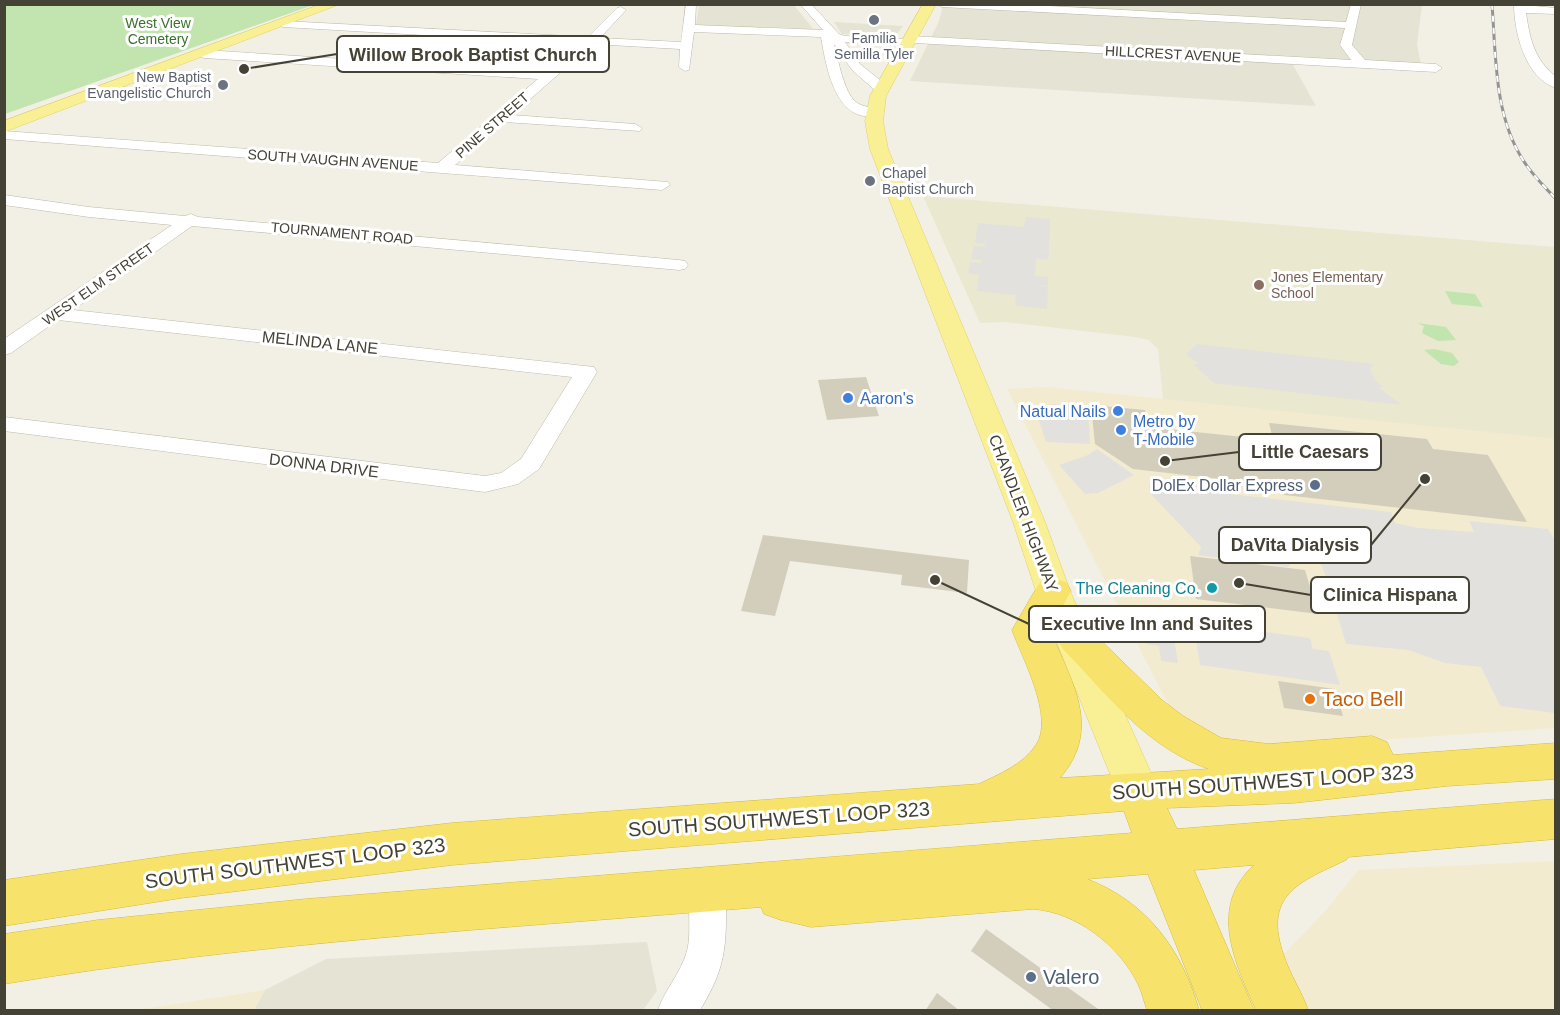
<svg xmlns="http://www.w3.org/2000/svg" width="1560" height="1015" font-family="Arial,sans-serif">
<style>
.residential{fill:#e5e3d3}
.commercial{fill:#f3ebd0}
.education{fill:#eae8cf}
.green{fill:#c2e4af}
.parking{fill:#e3e1dd}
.building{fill:#d3cebb}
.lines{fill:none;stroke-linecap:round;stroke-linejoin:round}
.minor-casing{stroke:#bcb9a8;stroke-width:1}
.major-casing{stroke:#ded067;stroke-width:1}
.highway-casing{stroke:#d6ba3b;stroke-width:1}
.minor{fill:#fff;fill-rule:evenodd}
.major{fill:#f9f096;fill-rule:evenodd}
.highway{fill:#f7e36b;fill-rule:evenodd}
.rail-casing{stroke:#949494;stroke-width:3}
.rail{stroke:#fff;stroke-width:2;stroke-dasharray:6;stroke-linecap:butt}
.worship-dot{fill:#6b7280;stroke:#fff;stroke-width:2}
.education-dot{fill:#8d6e63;stroke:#fff;stroke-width:2}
.shop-dot{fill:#3f7fe0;stroke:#fff;stroke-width:2}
.service-dot{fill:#5c6f8a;stroke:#fff;stroke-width:2}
.culture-dot{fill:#0f9aa8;stroke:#fff;stroke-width:2}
.food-dot{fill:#e8710a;stroke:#fff;stroke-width:2}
.labels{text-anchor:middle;stroke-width:6;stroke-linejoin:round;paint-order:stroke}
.far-park-label{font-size:14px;fill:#39722b;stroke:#fff}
.far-worship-label{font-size:14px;fill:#5b616d;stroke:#fff}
.far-street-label{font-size:14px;fill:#444135;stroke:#fff}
.far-education-label{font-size:14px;fill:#785e54;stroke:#fff;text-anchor:start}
.street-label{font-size:16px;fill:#444135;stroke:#fff}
.shop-label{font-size:16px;fill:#366cbe;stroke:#fff;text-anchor:start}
.service-label{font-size:16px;fill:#4e5e75;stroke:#fff;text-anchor:end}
.culture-label{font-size:16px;fill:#0d838f;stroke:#fff;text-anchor:end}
.near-food-label{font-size:20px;fill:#c56008;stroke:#fff;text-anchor:start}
.near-street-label{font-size:20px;fill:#444135;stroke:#fff}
.near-service-label{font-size:20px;fill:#4e5e75;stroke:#fff;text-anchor:start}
.leader{fill:none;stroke:#444135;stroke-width:2}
.callout-dot{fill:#444135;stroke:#fff;stroke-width:2}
.callout{fill:#fff;stroke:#444135;stroke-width:2}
.callout-label{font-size:18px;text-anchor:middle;font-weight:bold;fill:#444135}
</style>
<rect width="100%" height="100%" fill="#f2f0e5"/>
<path class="residential" d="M 793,4 L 814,30 L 809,31 L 696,25 L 699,5 Z
M 943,5 L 1422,5 L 1417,45 L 1422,69 L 1292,63 L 1316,106 L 910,81 L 939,21 Z
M 834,22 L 903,26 L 894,38 L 842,34 Z
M 647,942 L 657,991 L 643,1010 L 254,1010 L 265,990 L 326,959 Z"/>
<path class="commercial" d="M 1047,387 L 1555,439 L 1555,728 L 1264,748 L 1214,737 L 1189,722 L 1169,706 L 1007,389 Z
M 1555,861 L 1555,1010 L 1307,1010 L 1282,956 L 1327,909 L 1358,870 Z
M 265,990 L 254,1010 L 136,1010 Z"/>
<path class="education" d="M 923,196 L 1555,247 L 1555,439 L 1163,399 L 1158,349 L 1149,340 L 1135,337 L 1004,322 L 980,323 Z"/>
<path class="green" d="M 4,5 L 313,5 L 5,114 Z
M 1445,291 L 1475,294 L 1483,307 L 1452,304 Z
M 1417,323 L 1446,327 L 1456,340 L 1438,341 L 1422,333 L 1424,326 Z
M 1434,349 L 1452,353 L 1459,362 L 1454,366 L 1441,364 L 1424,350 Z"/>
<path class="parking" d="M 1026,217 L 1050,219 L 1049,251 L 1039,251 L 1049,252 L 1048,260 L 1036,259 L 1035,276 L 1048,277 L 1048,285 L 1034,285 L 1048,286 L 1047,309 L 1015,305 L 1016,295 L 977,291 L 979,275 L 968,273 L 970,262 L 982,263 L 982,260 L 971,259 L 974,246 L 985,247 L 985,244 L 975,243 L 978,223 L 1024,227 Z
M 1197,344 L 1373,364 L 1370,369 L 1375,380 L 1384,387 L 1378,387 L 1402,405 L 1214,383 L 1193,364 L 1199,364 L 1186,354 Z
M 1051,404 L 1088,406 L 1090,444 L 1046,442 L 1036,411 L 1051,411 Z
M 1097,449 L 1134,475 L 1098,493 L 1085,494 L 1059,465 L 1088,455 Z
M 1149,485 L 1391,512 L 1395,523 L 1419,528 L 1474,532 L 1469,521 L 1548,529 L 1556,542 L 1555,713 L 1500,706 L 1481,667 L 1445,663 L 1408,650 L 1346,644 L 1335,607 L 1319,610 L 1313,586 L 1328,582 L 1321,564 L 1294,559 L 1288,567 L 1198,555 L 1201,547 L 1150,493 Z
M 1142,615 L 1171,618 L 1178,663 L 1161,661 L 1159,646 L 1146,644 Z
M 1193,622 L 1310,638 L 1313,649 L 1329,651 L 1340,685 L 1200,665 Z"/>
<path class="building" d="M 866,377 L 879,416 L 827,420 L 818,380 Z
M 1091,405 L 1145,410 L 1148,427 L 1273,440 L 1269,423 L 1427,439 L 1433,449 L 1488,455 L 1527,522 L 1284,495 L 1280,486 L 1133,469 L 1095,444 Z
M 763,535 L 969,560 L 967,593 L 901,585 L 902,575 L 790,561 L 775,616 L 741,611 Z
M 1190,556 L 1305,570 L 1318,614 L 1196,599 Z
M 1278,681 L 1335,689 L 1343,716 L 1284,708 Z
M 986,929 L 1039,967 L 1101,1011 L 1054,1011 L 971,951 Z
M 937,993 L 960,1011 L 925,1011 Z"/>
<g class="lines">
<g class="minor-casing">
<path id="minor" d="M 686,4 L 696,4 L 695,25 L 823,30 L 800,4 L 811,4 L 839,34 L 845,36 L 905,39 L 911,36 L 1351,60 L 1340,45 L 1345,28 L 942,7 L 937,4 L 1013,4 L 1346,22 L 1351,4 L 1361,4 L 1352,45 L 1365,60 L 1436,64 L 1442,68 L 1436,72 L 915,43 L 909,46 L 845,42 L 860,64 L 886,85 L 887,88 L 886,91 L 876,91 L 852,70 L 834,44 C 838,59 844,93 856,102 C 862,107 872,107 879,109 L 881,112 L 879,115 C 836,126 826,67 821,37 L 694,32 L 689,70 L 685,71 L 679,67 L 680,49 L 593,44 L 512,115 L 635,124 L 642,128 L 640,131 L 504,122 L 455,165 L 668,182 L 670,185 L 662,190 L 4,139 L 4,131 L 438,163 L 538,79 L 204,58 L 198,54 L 204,50 L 546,72 L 580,44 L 283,27 L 277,24 L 283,21 L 588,37 L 617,8 L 621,7 L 626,10 L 600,38 L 681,42 Z
M 1514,4 L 1556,8 L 1556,14 L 1526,13 C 1530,39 1534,59 1556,77 L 1556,88 C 1525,78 1514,32 1514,4 Z
M 4,195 L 89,207 L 185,216 L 191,214 L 198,217 L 679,260 L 685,261 L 688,265 L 685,269 L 679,270 L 192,226 L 73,310 L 594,367 L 597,372 L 539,469 L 518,484 L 485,492 L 4,431 L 4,417 L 485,476 L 501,473 L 521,459 L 572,377 L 58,320 L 11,353 L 4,355 L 4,339 L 172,225 L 89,217 L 4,205 Z
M 708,872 L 721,877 C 727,891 726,903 726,918 C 726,957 720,977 700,1010 L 658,1010 C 665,989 681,973 687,951 C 693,927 684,901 695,877 Z"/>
</g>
<g class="major-casing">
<path id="major" d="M 321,4 L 340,4 L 4,132 L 4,121 Z
M 923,4 L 936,4 L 886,96 L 883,121 L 888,149 L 1045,522 L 1070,591 L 1159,791 L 1153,804 L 1138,809 L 1123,804 L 1117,791 L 1036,591 L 1013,522 L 870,149 L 865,121 L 870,96 Z"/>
</g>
<g class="highway-casing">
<path id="highway" d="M 1053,578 L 1066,582 L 1071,591 L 1050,630 C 1071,681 1103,728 1060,778 L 1209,769 C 1147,748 1106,694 1063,649 L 1057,639 L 1063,629 L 1076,625 L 1089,629 L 1162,700 L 1183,716 L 1221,738 L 1269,744 L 1372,736 L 1387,742 L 1393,755 L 1556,743 L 1556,779 L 1447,786 L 1294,803 L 1167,808 L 1177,829 L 1556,799 L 1556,839 L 1348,857 L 1346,860 C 1299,882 1262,895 1284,956 C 1290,975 1302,992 1308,1010 L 1256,1010 C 1235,963 1208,907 1254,865 L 1194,870 L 1254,1010 L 1202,1010 L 1148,874 L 1087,879 C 1147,902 1182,950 1199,1010 L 1147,1010 C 1144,1002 1142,992 1138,984 C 1119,945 1076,912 1033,909 L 811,927 L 781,920 L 764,914 L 761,907 C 509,928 254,942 4,984 L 4,934 L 98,920 L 306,899 L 1132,833 L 1124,811 L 452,865 L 181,898 L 4,926 L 4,880 L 181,854 L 452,823 L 979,784 C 999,774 1023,765 1036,745 C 1055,718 1022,657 1012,630 L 1040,582 Z"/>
</g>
<use href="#minor" class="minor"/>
<use href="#major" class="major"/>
<use href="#highway" class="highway"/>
<g class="rail-casing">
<path id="rail" d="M 1492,4 C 1496,56 1494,115 1523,160 C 1532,175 1545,187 1556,199"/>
</g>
<use href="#rail" class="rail"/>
</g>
<g class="worship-dot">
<circle cx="874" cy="20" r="6"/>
<circle cx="223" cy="85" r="6"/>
<circle cx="870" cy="181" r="6"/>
</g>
<circle class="education-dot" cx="1259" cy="285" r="6"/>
<g class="shop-dot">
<circle cx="848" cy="398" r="6"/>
<circle cx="1118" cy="411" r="6"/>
<circle cx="1121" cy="430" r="6"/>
</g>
<g class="service-dot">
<circle cx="1315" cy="485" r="6"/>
<circle cx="1031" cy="977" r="6"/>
</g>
<circle class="culture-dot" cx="1212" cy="588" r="6"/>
<circle class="food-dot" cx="1310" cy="699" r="6"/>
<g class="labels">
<g class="far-park-label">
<text x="158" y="28">West View<tspan x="158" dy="16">Cemetery</tspan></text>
</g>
<g class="far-worship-label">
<text x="874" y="43">Familia<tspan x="874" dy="16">Semilla Tyler</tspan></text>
<text x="211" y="82" text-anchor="end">New Baptist<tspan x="211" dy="16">Evangelistic Church</tspan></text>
<text x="882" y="178" text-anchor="start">Chapel<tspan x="882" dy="16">Baptist Church</tspan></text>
</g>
<g class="far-street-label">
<text transform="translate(1173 54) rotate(3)" y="5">HILLCREST AVENUE</text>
<text transform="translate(492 125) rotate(-41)" y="5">PINE STREET</text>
<text transform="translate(333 160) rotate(4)" y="5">SOUTH VAUGHN AVENUE</text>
<text transform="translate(342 233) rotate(5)" y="5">TOURNAMENT ROAD</text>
<text transform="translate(98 284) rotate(-35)" y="5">WEST ELM STREET</text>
</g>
<g class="far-education-label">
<text x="1271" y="282">Jones Elementary<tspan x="1271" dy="16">School</tspan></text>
</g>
<g class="street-label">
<text transform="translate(320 342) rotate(6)" y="6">MELINDA LANE</text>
<text transform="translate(324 465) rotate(7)" y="6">DONNA DRIVE</text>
<text transform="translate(1024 513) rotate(69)" y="6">CHANDLER HIGHWAY</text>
</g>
<g class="shop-label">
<text x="860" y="404">Aaron's</text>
<text x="1106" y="417" text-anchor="end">Natual Nails</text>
<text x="1133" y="427">Metro by<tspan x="1133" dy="18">T-Mobile</tspan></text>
</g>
<g class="service-label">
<text x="1303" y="491">DolEx Dollar Express</text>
</g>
<g class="culture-label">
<text x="1200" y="594">The Cleaning Co.</text>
</g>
<g class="near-food-label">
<text x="1322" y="706">Taco Bell</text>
</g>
<g class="near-street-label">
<text transform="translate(1263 782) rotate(-4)" y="7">SOUTH SOUTHWEST LOOP 323</text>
<text transform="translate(779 819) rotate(-4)" y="7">SOUTH SOUTHWEST LOOP 323</text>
<text transform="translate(295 863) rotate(-7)" y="7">SOUTH SOUTHWEST LOOP 323</text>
</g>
<g class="near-service-label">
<text x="1043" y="984">Valero</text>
</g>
</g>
<path class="leader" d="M244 69L337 54M1165 461L1239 452M1425 479L1371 545M1239 583L1311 595M935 580L1029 624"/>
<g class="callout-dot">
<circle cx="244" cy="69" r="6"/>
<circle cx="1165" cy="461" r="6"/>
<circle cx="1425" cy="479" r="6"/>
<circle cx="1239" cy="583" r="6"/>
<circle cx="935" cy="580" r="6"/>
</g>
<g class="callout">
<rect x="337" y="36" width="272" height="36" rx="6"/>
<rect x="1239" y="434" width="142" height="36" rx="6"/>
<rect x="1219" y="527" width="152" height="36" rx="6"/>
<rect x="1311" y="577" width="158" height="36" rx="6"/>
<rect x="1029" y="606" width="236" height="36" rx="6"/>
</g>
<g class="callout-label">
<text x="473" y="61">Willow Brook Baptist Church</text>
<text x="1310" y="458">Little Caesars</text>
<text x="1295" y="551">DaVita Dialysis</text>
<text x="1390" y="601">Clinica Hispana</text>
<text x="1147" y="630">Executive Inn and Suites</text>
</g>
<rect width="1560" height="1015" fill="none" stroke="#444135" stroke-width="12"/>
</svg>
